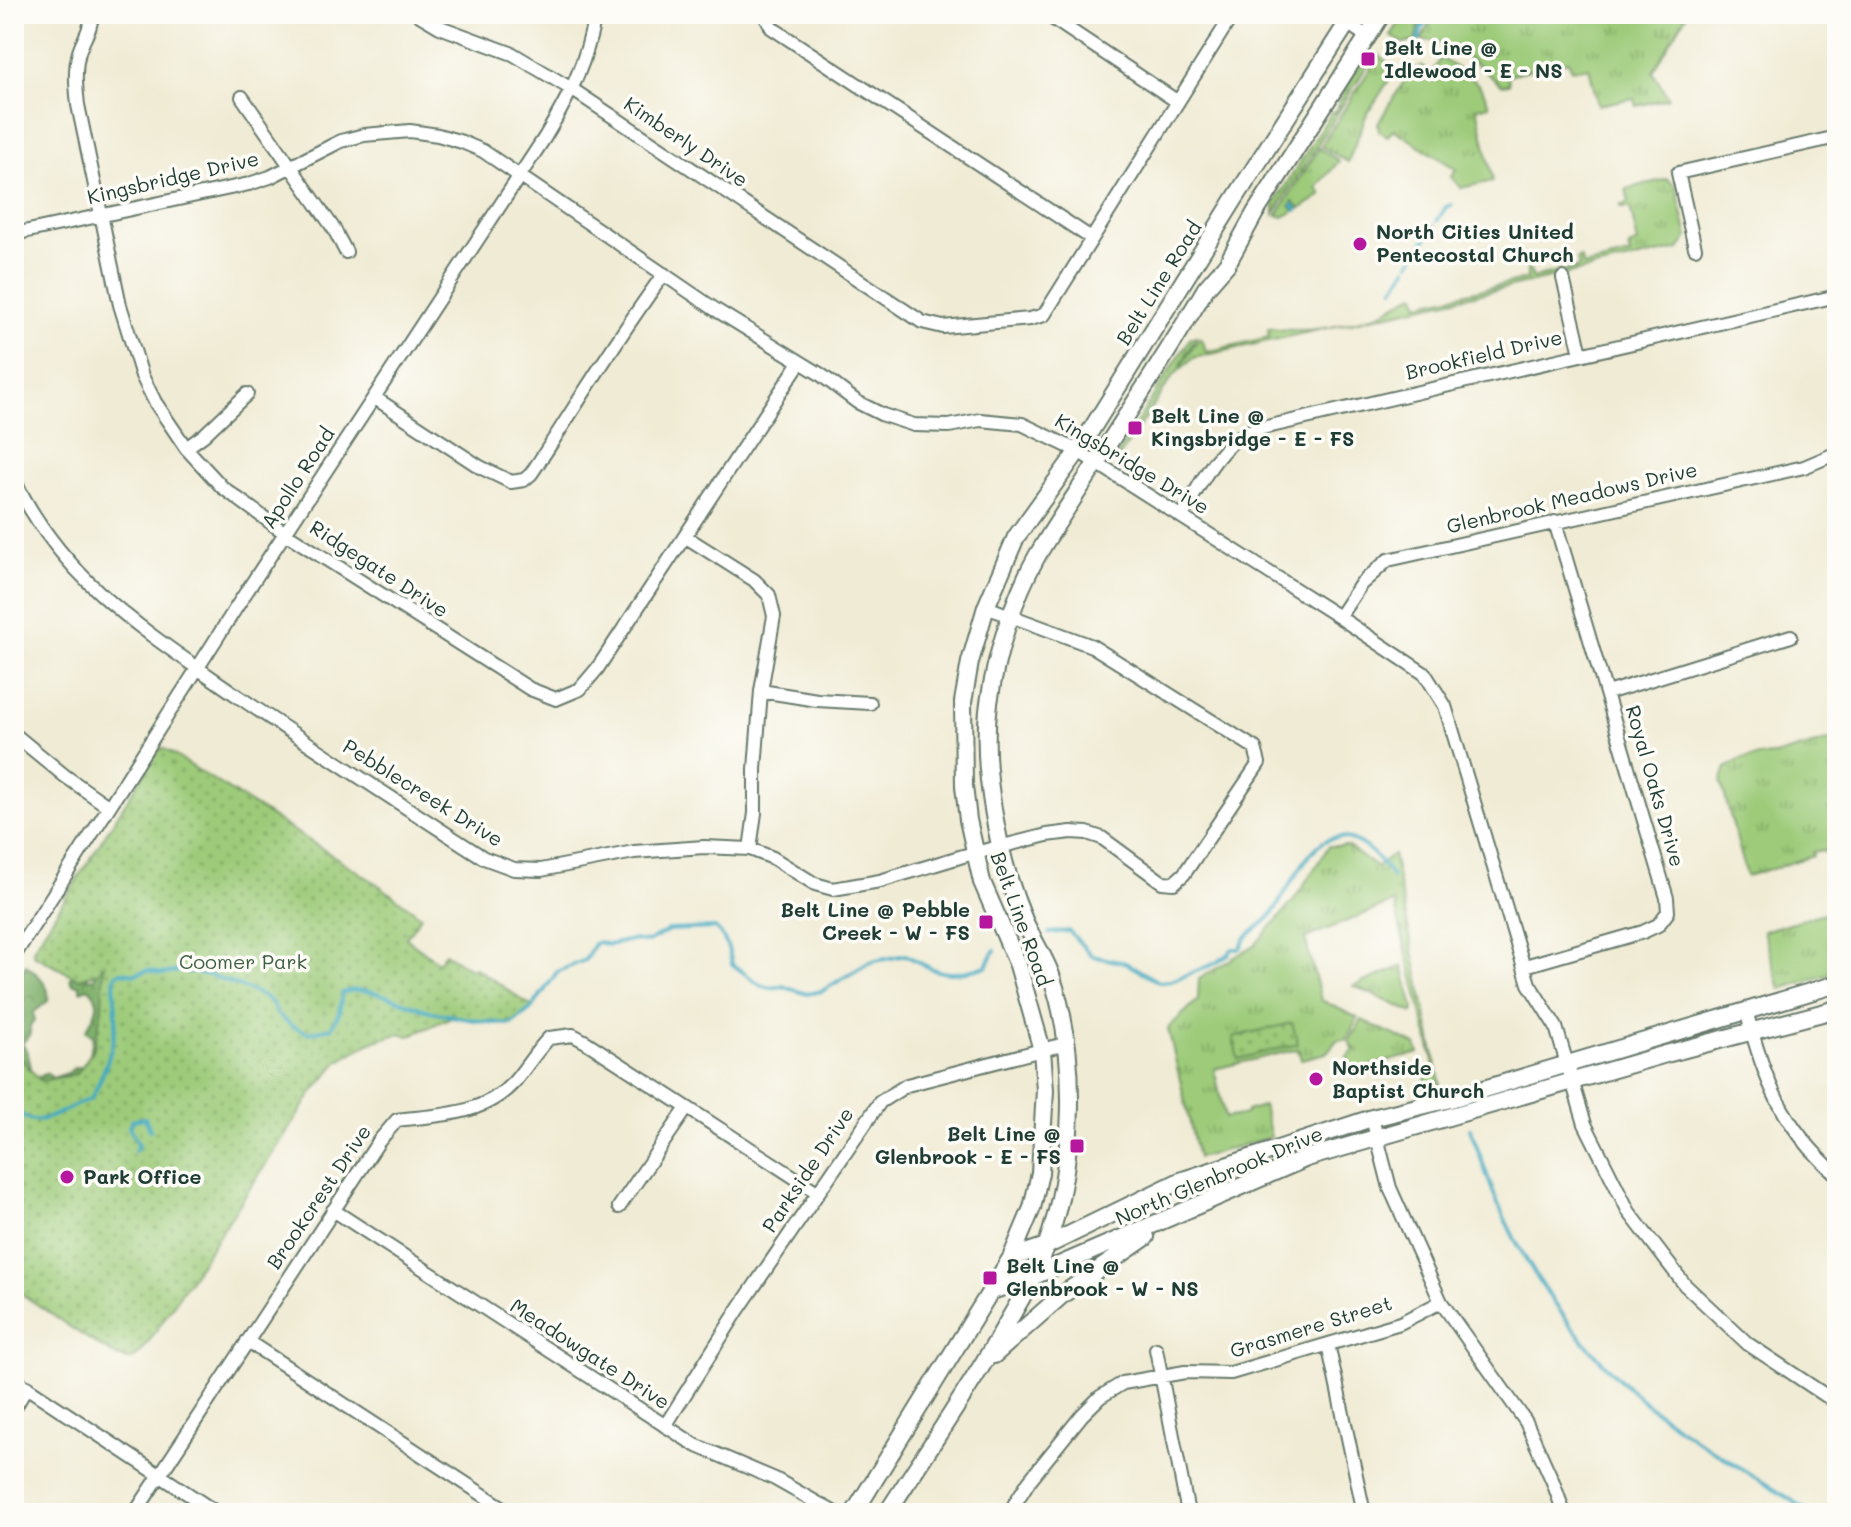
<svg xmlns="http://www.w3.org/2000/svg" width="1851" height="1527" font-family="Mali,sans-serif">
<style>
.grass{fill:url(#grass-tufts);stroke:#5e8456;stroke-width:2}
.forest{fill:url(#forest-crowns);stroke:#4e764e;stroke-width:2}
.park{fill:url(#park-dots);stroke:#5e8456;stroke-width:2}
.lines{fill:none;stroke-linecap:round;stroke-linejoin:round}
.stream{stroke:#41aac1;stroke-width:4}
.minor-casing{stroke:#687a6c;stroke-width:16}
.major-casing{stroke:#687a6c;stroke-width:20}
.minor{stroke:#fff;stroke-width:12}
.major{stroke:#fff;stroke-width:16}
.poi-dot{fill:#b5179e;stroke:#fdfcf7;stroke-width:3}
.labels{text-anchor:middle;stroke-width:7;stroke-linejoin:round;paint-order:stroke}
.poi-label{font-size:20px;font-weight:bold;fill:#1f3d34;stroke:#fdfcf7;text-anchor:start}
.street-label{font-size:20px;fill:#1f3d34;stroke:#fdfcf7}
.park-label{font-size:20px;fill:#3e6045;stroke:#fdfcf7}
</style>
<defs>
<pattern id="grass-tufts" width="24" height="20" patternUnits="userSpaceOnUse" patternTransform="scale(2)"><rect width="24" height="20" fill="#9dcb79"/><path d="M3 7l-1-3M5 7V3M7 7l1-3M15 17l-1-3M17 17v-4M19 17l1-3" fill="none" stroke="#7fa664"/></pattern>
<pattern id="forest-crowns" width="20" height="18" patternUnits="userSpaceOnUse" patternTransform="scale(2)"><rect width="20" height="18" fill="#7eaf69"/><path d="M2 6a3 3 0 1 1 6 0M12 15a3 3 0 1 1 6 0" fill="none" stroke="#679057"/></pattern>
<pattern id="park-dots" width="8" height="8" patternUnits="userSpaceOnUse" patternTransform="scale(2)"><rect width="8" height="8" fill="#9dcb79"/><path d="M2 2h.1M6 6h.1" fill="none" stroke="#7fa664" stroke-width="1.8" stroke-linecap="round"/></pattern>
</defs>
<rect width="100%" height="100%" fill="#fdfcf7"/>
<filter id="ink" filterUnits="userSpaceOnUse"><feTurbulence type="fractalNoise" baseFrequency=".0125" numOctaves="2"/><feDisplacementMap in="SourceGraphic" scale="16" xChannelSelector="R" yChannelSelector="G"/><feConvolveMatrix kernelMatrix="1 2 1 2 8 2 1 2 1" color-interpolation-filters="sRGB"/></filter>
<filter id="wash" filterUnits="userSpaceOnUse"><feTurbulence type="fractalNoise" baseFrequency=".006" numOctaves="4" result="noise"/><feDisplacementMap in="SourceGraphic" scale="32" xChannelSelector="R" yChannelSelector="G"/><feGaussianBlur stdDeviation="1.8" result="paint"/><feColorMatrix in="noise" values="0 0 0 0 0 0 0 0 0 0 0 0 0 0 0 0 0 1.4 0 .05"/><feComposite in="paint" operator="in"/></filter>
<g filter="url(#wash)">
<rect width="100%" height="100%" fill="#f0ebd4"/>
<path class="grass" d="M 1404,14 L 1427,14 L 1418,29 L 1415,42 L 1403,43 L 1391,36 Z
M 1435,14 L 1687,14 L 1653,72 L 1669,98 L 1636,106 L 1634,98 L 1598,105 L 1589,67 L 1572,70 L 1568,61 L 1508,75 L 1509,84 L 1501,85 C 1479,68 1453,38 1421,40 Z
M 1376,54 L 1365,69 L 1274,214 L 1274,204 L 1331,113 L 1336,111 C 1340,97 1361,56 1376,54 Z
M 1379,55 L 1391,66 L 1391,77 L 1366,116 L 1348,162 L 1321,146 Z
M 1441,58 C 1463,73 1481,78 1489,105 L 1477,108 L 1493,181 L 1461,188 L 1451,177 L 1456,169 L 1393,129 L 1388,136 L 1379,131 L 1378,123 L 1411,70 L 1422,66 L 1432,72 Z
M 1319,148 L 1339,161 L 1317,187 L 1322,195 L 1300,209 L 1293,201 L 1290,206 L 1295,211 L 1283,217 L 1277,215 Z
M 1667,179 L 1676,186 L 1688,237 L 1679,249 L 1193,358 L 1173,376 L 1116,462 L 1116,455 L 1191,337 L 1196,337 L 1180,367 L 1199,338 L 1203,341 L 1206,352 L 1269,337 L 1268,329 L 1271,328 C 1302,334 1347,326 1377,315 C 1391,310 1401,298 1416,294 L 1419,304 L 1527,279 L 1527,269 L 1530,270 L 1533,278 L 1579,267 L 1577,259 L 1580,257 L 1584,266 L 1630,255 L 1629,247 L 1638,243 L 1630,207 L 1621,208 L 1620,206 L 1629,202 L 1626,189 Z
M 1837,738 L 1837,849 L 1825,853 L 1824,850 L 1812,852 L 1813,856 L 1747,876 L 1721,782 L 1726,768 L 1741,759 L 1781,754 Z
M 1329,846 L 1347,846 L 1376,867 L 1393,854 L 1441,1087 L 1421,1093 L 1420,1090 L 1434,1062 L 1394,902 L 1305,938 L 1321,1000 L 1358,1018 L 1346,1040 L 1337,1040 L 1326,1053 L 1301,1059 L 1298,1049 L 1214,1069 L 1225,1118 L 1246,1114 L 1246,1111 L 1263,1106 L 1271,1137 L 1198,1158 L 1168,1028 L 1198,1000 L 1199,979 L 1256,944 L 1292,903 Z
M 1837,909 L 1837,972 L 1780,989 L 1763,931 Z
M 1403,966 L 1414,1008 L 1413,1013 L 1354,986 Z
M 1362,1020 L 1416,1045 L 1419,1053 L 1351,1071 L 1347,1057 L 1356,1049 L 1353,1049 L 1349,1041 Z"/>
<path class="forest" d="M 136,951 L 99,1069 L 14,1091 L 14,984 L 26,965 C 38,975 51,984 48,1001 L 33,1013 L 35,1020 L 30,1025 L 30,1035 L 22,1043 L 28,1054 L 32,1072 L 26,1076 L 36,1079 L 47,1073 L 52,1078 L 68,1073 L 75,1067 L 81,1067 L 89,1061 L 93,1036 L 86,1031 C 93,1015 106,1003 88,988 L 80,991 L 80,985 L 74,985 L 70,980 L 71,977 L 78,974 L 90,979 L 94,978 L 98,967 L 96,962 Z"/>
<path class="park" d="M 163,748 L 376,883 L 421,916 L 406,938 L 438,962 L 445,953 L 472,970 L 474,967 L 533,1007 L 511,1023 L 495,1024 L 453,1016 L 410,1036 L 397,1034 L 369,1043 L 338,1062 L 314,1091 L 148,1343 C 144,1349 138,1358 130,1360 C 116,1362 32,1300 14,1289 L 14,1043 L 23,1062 L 41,1081 L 77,1074 L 94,1048 L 102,1009 L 104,964 L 99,972 L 79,979 L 33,955 L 33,949 L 159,750 Z
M 1292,1023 L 1298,1044 L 1238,1059 L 1233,1037 Z"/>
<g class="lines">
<path class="stream" d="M 1418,41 L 1421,30 L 1431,14
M 1293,205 L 1297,210
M 1437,221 L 1446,207 L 1452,205
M 1410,263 L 1434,226
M 1394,288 L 1407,268
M 1049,933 L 1069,931 L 1092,956 L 1126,963 L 1159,982 L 1171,981 L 1216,963 L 1228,955 L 1232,949 L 1239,949 C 1242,947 1243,942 1245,939 C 1252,930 1265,924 1272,914 C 1285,896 1307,848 1327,840 C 1354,828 1380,858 1392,877
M 14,1104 C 31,1140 67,1105 91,1099 C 104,1074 114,1048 116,1020 C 117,1005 112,991 115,976 L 121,972 L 135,974 L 149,970 L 162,974 L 178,971 L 210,975 L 264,996 L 272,1003 L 277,1014 L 292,1026 L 308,1033 L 331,1028 L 339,1013 L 342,993 C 369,982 409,1007 437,1013 C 461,1018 487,1023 511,1024 L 532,1008 L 557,972 L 585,960 L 594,944 L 599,942 L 608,945 L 632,940 L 648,942 L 669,930 L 715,928 C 726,938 729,950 732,964 L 760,985 L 771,988 L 782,986 L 807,994 L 822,991 L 870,962 L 906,955 C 940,975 949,978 987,966 L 995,950
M 1470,1129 C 1482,1158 1490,1188 1503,1215 C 1537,1289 1593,1362 1657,1412 C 1706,1449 1760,1479 1811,1513
M 135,1151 L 139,1145 L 129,1127 L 133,1120 L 145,1118 L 150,1130"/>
</g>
</g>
<g filter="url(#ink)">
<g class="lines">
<g class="minor-casing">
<path id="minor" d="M 92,14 C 92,28 83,39 79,52 C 74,70 76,86 78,105 L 120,305 L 142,376 L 155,402 L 186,448 L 222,487 L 285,533 L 530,689 L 556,699 L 580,689 L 597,669 L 800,362
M 418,14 L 440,27 L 513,54 L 573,90 L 922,322 L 943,327 L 1030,319 L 1044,315 L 1233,14
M 764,14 L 772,28 L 1091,238
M 1046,14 L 1178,102
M 1334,14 L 1368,37
M 242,97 L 334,229 L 346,252
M 14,234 L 249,184 L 270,177 L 341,141 L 364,135 L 410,131 L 438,135 L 462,142 L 483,151 L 716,310 L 820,374 L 857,402 L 883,415 L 914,425 L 949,426 L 980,420 L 1022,424 L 1078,451 L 1339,617 L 1425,674 L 1445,706 L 1529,984 L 1556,1027 L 1585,1124 L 1629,1212 L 1685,1285 L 1748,1344 L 1837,1403
M 1695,248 L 1678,173 L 1837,137
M 1563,278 L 1581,354
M 375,398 L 480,467 L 511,482 L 524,480 L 531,474 C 576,407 616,338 664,274
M 186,448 L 204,435 L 247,394
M 14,479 C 64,583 148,633 239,697 C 320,752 402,805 484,858 L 514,869 L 541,870 L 634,852 L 704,847 L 750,849 L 773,858 L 815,884 L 833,889 L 880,881 L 963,856 L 1047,835 L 1071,832 L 1087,833 L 1102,838 L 1162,882 L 1174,883 L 1184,874 L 1259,763 L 1255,748 L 1092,646 L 986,607
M 1182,516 C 1200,485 1216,448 1249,431 L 1837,296
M 686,537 L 754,580 L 769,595 L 774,616 L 761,691 L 755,769 L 755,813 L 750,849
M 1339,617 L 1361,584 L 1388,560 L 1804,467 L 1837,453
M 761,691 L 817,700 L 870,703
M 1607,693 L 1791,636
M 14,734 L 65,776 L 109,807
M 14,956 L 241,600 L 545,137 C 570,95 587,62 595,14
M 1525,966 L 1643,932 L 1658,925 L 1668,912 L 1667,898 L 1555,522
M 1746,1010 C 1764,1080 1781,1125 1837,1175
M 1372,1118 L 1390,1188 L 1441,1302 L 1526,1422 L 1553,1482 L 1564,1513
M 619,1207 L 687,1108
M 333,1210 L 695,1445 L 775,1479 L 835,1513
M 247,1341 L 511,1513
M 1328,1344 L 1364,1513
M 1156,1349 L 1188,1513
M 14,1379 L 217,1513
M 14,1409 L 27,1387
M 665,1426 L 738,1310 L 880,1102 L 907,1085 L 1065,1044
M 135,1513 L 379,1141 L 397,1120 C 439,1115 483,1116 514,1082 C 526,1068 536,1051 549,1038 L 573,1035 L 586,1042 L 817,1192
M 1009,1513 L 1029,1481 L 1082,1415 L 1100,1397 L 1123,1383 L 1185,1372 L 1231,1373 L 1400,1323 L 1441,1302"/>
</g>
<g class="major-casing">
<path id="major" d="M 1011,1258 L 1046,1246 L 1180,1181 L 1372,1118 L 1450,1099 L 1837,984
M 992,1291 L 1034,1276 L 1307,1158 L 1666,1054 L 1837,1009
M 994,1355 L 1062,1295 L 1146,1237
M 854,1513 L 1011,1258 L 1032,1208 L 1040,1173 L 1045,1090 L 1042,1050 L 1018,965 L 982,882 L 968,820 L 964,786 L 963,702 L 970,662 L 986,607 L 1016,537 L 1078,451 L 1234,200 L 1353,14
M 887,1513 C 925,1454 964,1397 999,1337 C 1016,1307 1034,1279 1046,1247 C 1075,1167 1079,1056 1051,975 C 1044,956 1032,939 1024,920 C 999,862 980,767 989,703 C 996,654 1013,599 1037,556 C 1055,525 1076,495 1095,465 C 1132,406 1171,348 1206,288 L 1227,264 L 1255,213 L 1382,14"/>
</g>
<use href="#minor" class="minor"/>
<use href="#major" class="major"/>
</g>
</g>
<g class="poi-dot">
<rect x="1360" y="51" width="16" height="16" rx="4"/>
<circle cx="1360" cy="244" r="8"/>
<rect x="1127" y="420" width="16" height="16" rx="4"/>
<rect x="978" y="914" width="16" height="16" rx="4"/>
<circle cx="1316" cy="1079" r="8"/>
<rect x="1069" y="1138" width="16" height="16" rx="4"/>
<circle cx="67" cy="1177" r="8"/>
<rect x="982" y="1270" width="16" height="16" rx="4"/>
</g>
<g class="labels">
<g class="poi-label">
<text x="1384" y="55">Belt Line @<tspan x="1384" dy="23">Idlewood - E - NS</tspan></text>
<text x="1376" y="239">North Cities United<tspan x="1376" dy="23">Pentecostal Church</tspan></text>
<text x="1151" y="423">Belt Line @<tspan x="1151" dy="23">Kingsbridge - E - FS</tspan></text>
<text x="970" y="917" text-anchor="end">Belt Line @ Pebble<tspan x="970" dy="23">Creek - W - FS</tspan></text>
<text x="1332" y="1075">Northside<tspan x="1332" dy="23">Baptist Church</tspan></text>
<text x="1061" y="1141" text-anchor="end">Belt Line @<tspan x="1061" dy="23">Glenbrook - E - FS</tspan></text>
<text x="83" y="1184">Park Office</text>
<text x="1006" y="1273">Belt Line @<tspan x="1006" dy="23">Glenbrook - W - NS</tspan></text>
</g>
<g class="street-label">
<text transform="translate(686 142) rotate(34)" y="7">Kimberly Drive</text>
<text transform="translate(173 178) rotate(-13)" y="7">Kingsbridge Drive</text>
<text transform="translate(1159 283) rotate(-58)" y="7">Belt Line Road</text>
<text transform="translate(1484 355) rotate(-13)" y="7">Brookfield Drive</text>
<text transform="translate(1132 464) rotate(31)" y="7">Kingsbridge Drive</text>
<text transform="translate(298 478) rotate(-57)" y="7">Apollo Road</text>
<text transform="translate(1572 498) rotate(-13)" y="7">Glenbrook Meadows Drive</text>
<text transform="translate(379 569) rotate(33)" y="7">Ridgegate Drive</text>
<text transform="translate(1655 786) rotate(74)" y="7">Royal Oaks Drive</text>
<text transform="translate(423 793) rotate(32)" y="7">Pebblecreek Drive</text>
<text transform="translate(1021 919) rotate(70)" y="7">Belt Line Road</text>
<text transform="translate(808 1170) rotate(-56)" y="7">Parkside Drive</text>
<text transform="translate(1219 1176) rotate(-23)" y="7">North Glenbrook Drive</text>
<text transform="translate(319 1197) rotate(-56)" y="7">Brookcrest Drive</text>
<text transform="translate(1311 1327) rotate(-17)" y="7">Grasmere Street</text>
<text transform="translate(590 1354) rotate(33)" y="7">Meadowgate Drive</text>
</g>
<g class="park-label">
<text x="243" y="969">Coomer Park</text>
</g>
</g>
<rect width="1851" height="1527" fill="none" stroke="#fdfcf7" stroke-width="48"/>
</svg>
